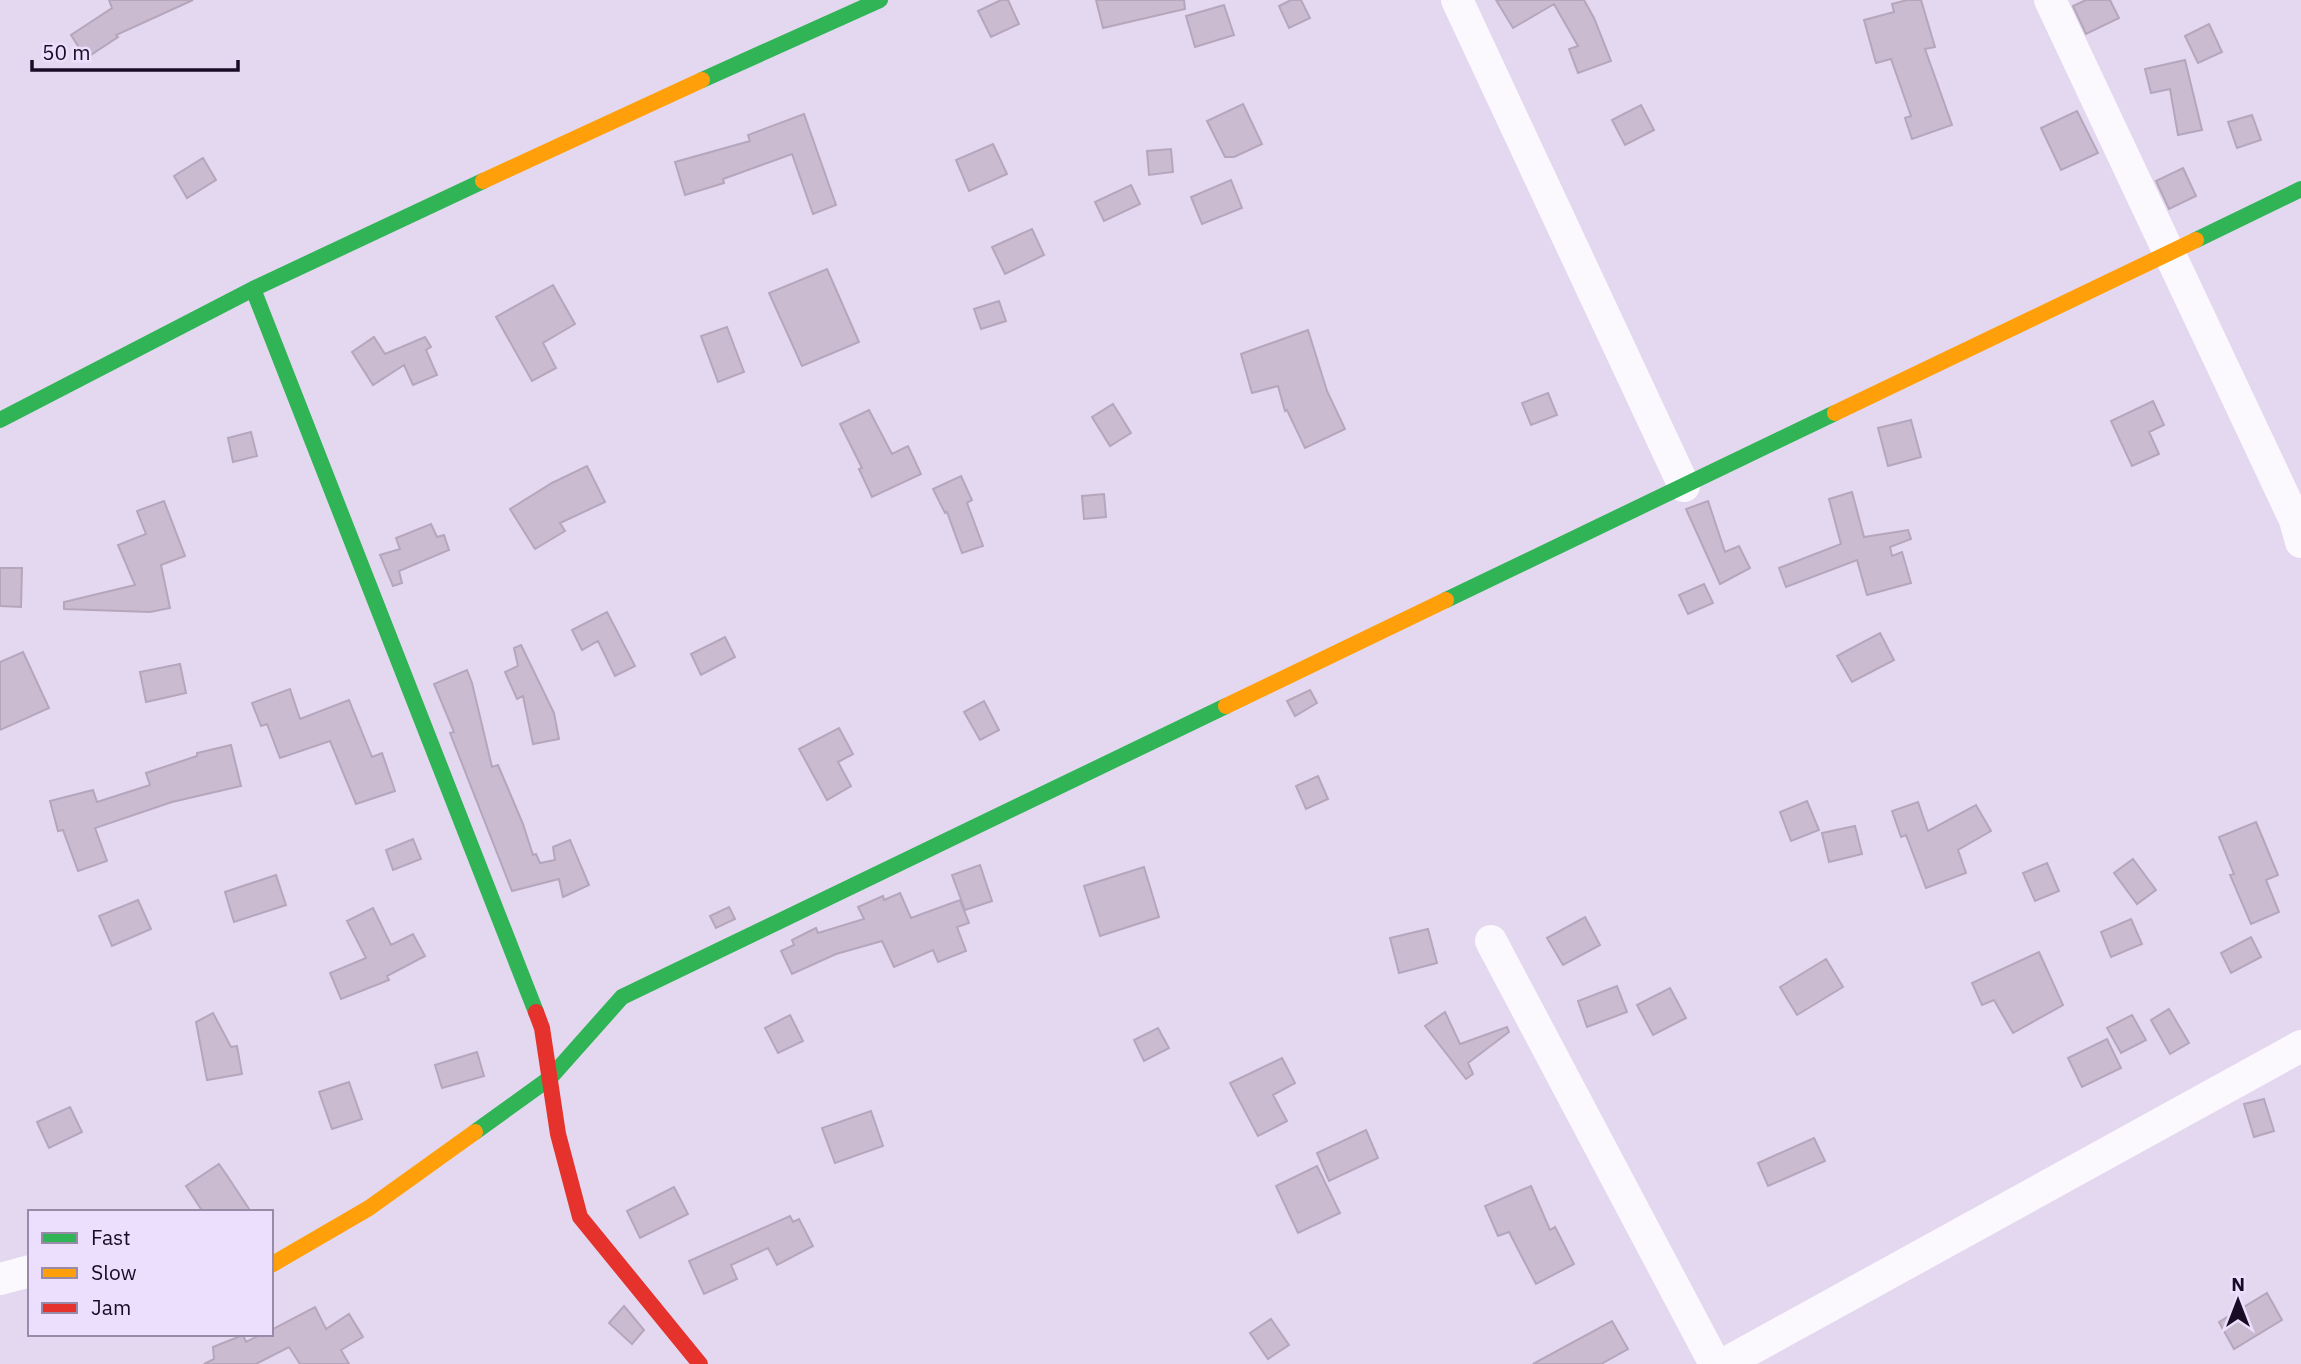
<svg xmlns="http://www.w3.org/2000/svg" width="2301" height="1364" font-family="'IBM Plex Sans',sans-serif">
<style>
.building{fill:#cabbd1;stroke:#b5a6bc;stroke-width:2}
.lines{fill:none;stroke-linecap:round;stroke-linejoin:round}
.street{stroke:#fbf9fd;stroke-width:32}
.fast{stroke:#30b455;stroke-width:16}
.slow{stroke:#ff9f0a;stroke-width:16}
.jam{stroke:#e5322d;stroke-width:16}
</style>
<rect width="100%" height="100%" fill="#e3d8f0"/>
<path class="building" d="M 109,0 L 193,0 L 116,35 L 118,37 L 86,58 L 71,35 L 112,8 Z
M 1001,0 L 1008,0 L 1019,24 L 991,37 L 978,11 Z
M 1096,0 L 1184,0 L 1185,9 L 1103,28 Z
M 1291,0 L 1301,0 L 1310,18 L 1289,28 L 1279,6 Z
M 1496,0 L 1584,0 L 1594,18 L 1611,61 L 1578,73 L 1569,49 L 1578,46 L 1554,4 L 1513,28 Z
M 1907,0 L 1921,0 L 1935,47 L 1925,49 L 1952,125 L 1912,139 L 1905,118 L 1911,116 L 1891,59 L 1876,63 L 1864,20 L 1894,12 L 1892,4 Z
M 2086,0 L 2110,0 L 2119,18 L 2086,34 L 2073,6 Z
M 1224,5 L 1234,35 L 1195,47 L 1186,16 Z
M 2209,24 L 2222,52 L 2198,63 L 2185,36 Z
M 2185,60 L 2202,130 L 2178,135 L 2170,89 L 2151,93 L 2145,69 Z
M 1243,104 L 1262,144 L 1234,157 L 1225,157 L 1207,121 Z
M 1641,105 L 1654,130 L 1625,145 L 1612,120 Z
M 2077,111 L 2098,153 L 2061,170 L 2041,128 Z
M 804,114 L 836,205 L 813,214 L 792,154 L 723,179 L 724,183 L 685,195 L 675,162 L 750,141 L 748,135 Z
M 2252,115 L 2261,140 L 2237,148 L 2228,122 Z
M 993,144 L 1007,174 L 969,191 L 956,160 Z
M 1171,149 L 1173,172 L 1149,175 L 1147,151 Z
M 203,158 L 216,180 L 187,198 L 174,176 Z
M 2183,168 L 2196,196 L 2169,209 L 2156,181 Z
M 1231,180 L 1242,208 L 1202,224 L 1191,197 Z
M 1131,185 L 1140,204 L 1104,221 L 1095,202 Z
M 1032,229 L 1044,255 L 1005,274 L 992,247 Z
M 827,269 L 859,342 L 802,366 L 769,293 Z
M 553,285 L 575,324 L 543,343 L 556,368 L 532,381 L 496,317 Z
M 999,301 L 1006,321 L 981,329 L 974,309 Z
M 727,327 L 744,372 L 718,382 L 701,336 Z
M 1308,330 L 1327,391 L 1345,429 L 1305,448 L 1287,410 L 1285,411 L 1278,386 L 1252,393 L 1241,354 Z
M 374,337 L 385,354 L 425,337 L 431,347 L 426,350 L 437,375 L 413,385 L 404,365 L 373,385 L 352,352 Z
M 1548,393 L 1557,415 L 1531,425 L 1522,403 Z
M 2153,401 L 2164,425 L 2149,432 L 2159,454 L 2132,466 L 2111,421 Z
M 1113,404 L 1131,433 L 1110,446 L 1092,417 Z
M 869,410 L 892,454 L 908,446 L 921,474 L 872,497 L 859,469 L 862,468 L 840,424 Z
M 1911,420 L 1921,457 L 1888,466 L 1878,428 Z
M 251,432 L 257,456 L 233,462 L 228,438 Z
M 587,466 L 605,502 L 560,523 L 565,531 L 535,549 L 510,509 L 552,483 Z
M 961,476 L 972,500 L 967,503 L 983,546 L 962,553 L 947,512 L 945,513 L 933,489 Z
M 1852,492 L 1864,537 L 1908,530 L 1911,539 L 1890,547 L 1892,556 L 1902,552 L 1911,583 L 1867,595 L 1857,560 L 1786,587 L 1779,568 L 1841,544 L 1829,499 Z
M 1104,494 L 1106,517 L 1084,519 L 1082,496 Z
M 164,501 L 185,556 L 161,565 L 170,608 L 150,612 L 64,609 L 64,602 L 135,585 L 118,545 L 146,534 L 137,511 Z
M 1708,501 L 1725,552 L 1739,546 L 1750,568 L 1720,584 L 1686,509 Z
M 431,524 L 437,537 L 444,535 L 449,550 L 399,571 L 402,583 L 393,586 L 380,555 L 400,549 L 396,538 Z
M 0,568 L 22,568 L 21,607 L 0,606 Z
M 1704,584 L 1713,603 L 1688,614 L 1679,595 Z
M 607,612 L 635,666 L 615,676 L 598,641 L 582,650 L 572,630 Z
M 1880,633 L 1894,660 L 1852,682 L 1837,656 Z
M 725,637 L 735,657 L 701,675 L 691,654 Z
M 521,645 L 554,713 L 559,739 L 533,744 L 523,696 L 517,699 L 505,672 L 518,666 L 514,648 Z
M 23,652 L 49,708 L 0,730 L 0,662 Z
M 180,664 L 186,693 L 146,702 L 140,672 Z
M 467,670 L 472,683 L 492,767 L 498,765 L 523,824 L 533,855 L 536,854 L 540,863 L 555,860 L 553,847 L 570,840 L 589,885 L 563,897 L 559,879 L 512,891 L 450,733 L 454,732 L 434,684 Z
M 290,689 L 300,719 L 349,700 L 372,757 L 382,753 L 395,791 L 356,804 L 330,741 L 280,758 L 267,724 L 261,726 L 252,703 Z
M 1310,690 L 1317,703 L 1295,716 L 1287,701 Z
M 984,701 L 999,730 L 980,740 L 964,712 Z
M 839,728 L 853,754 L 838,762 L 851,786 L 827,800 L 799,749 Z
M 231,745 L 241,786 L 172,802 L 95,828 L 107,861 L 78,871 L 63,830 L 58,831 L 50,801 L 93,790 L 97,802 L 150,785 L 146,773 L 197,756 L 197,753 Z
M 1318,776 L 1328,799 L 1306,809 L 1296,786 Z
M 1807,801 L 1819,830 L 1791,841 L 1780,812 Z
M 1918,802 L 1928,831 L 1976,805 L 1991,831 L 1958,850 L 1966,873 L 1926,888 L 1906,835 L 1901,837 L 1892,811 Z
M 2256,822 L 2278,875 L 2266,880 L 2279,912 L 2251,924 L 2230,875 L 2234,874 L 2219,837 Z
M 1855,826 L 1862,854 L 1829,862 L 1822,833 Z
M 413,839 L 421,859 L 393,870 L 386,850 Z
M 2133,859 L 2156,890 L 2137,904 L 2114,873 Z
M 2047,863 L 2059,891 L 2035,901 L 2023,873 Z
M 980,865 L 992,901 L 965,910 L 952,875 Z
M 1144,867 L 1159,917 L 1100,936 L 1084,886 Z
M 276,875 L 286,905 L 234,922 L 225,892 Z
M 900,893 L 911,918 L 960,900 L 969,923 L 957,927 L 966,951 L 938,962 L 933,950 L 894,967 L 882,941 L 836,954 L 792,974 L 781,951 L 794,945 L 792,940 L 816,928 L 818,933 L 864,919 L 858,907 L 883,896 L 884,900 Z
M 138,900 L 151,929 L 112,946 L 99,916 Z
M 729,907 L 735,919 L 716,928 L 710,916 Z
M 373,908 L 391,945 L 413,934 L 425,956 L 387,976 L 389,980 L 341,999 L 330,973 L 366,958 L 347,921 Z
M 1585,917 L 1600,945 L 1563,965 L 1547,938 Z
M 2131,919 L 2142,944 L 2111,957 L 2101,932 Z
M 1428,929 L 1437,963 L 1399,973 L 1390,938 Z
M 2251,937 L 2261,957 L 2231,973 L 2221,953 Z
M 2039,952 L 2063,1005 L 2013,1033 L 1994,1000 L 1982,1005 L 1972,983 Z
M 1826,959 L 1843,987 L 1797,1015 L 1780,987 Z
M 1617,986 L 1627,1012 L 1587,1027 L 1578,1001 Z
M 1670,988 L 1686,1018 L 1653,1035 L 1637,1005 Z
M 2169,1009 L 2189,1043 L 2170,1054 L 2151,1020 Z
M 1445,1012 L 1460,1044 L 1507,1027 L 1509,1032 L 1468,1063 L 1473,1074 L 1466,1079 L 1425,1026 Z
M 213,1013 L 231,1047 L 237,1046 L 242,1074 L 207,1080 L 196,1022 Z
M 790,1015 L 803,1041 L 778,1053 L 765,1028 Z
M 2132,1015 L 2146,1040 L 2121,1053 L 2107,1028 Z
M 1158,1028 L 1169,1048 L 1144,1061 L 1134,1040 Z
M 2107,1039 L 2121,1068 L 2082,1087 L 2068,1058 Z
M 477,1052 L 484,1076 L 442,1088 L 435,1065 Z
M 1282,1058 L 1295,1083 L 1273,1095 L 1287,1121 L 1258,1136 L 1230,1083 Z
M 349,1082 L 362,1119 L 332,1129 L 319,1092 Z
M 2264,1099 L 2274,1131 L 2254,1137 L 2244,1104 Z
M 70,1107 L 82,1132 L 49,1148 L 37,1122 Z
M 871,1111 L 883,1146 L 835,1163 L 822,1128 Z
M 1366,1130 L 1378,1158 L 1329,1181 L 1317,1153 Z
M 1814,1138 L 1825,1161 L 1768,1186 L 1758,1163 Z
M 219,1164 L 230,1180 L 251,1212 L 203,1212 L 186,1186 Z
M 1317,1166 L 1340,1213 L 1298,1233 L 1276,1186 Z
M 1531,1186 L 1550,1230 L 1555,1227 L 1574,1264 L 1536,1284 L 1509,1232 L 1498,1236 L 1485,1206 Z
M 674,1187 L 688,1214 L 640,1238 L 627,1211 Z
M 790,1216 L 793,1222 L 799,1219 L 813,1246 L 777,1265 L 768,1248 L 731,1265 L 737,1279 L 704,1294 L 689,1261 Z
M 2267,1293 L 2282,1320 L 2234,1349 L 2219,1322 Z
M 624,1306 L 644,1330 L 632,1344 L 609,1323 Z
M 315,1307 L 326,1329 L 349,1314 L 363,1337 L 341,1350 L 349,1364 L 300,1364 L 289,1347 L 256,1364 L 204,1364 L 214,1359 L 213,1347 L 243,1335 L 246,1342 L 262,1334 L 271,1334 L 271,1330 Z
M 1271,1319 L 1289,1345 L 1268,1359 L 1250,1333 Z
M 1612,1321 L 1628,1349 L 1601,1364 L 1533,1364 Z"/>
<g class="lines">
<path class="street" d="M 1457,0 L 1684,486
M 2050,0 L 2295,520 L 2301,542
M 1491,941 L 1715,1364
M 0,1279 L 30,1271
M 1724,1364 L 2301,1046"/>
<path class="fast" d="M 702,80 L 880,0
M 2196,240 L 2301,189
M 253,289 L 536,1012
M 0,420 L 253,289 L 483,181
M 1446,600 L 1835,413
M 475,1132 L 550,1078 L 622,997 L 1226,706"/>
<path class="slow" d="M 483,181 L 702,80
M 1835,413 L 2196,240
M 1226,706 L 1446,600
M 271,1265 L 369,1208 L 475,1132"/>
<path class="jam" d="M 536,1012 L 542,1028 L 558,1134 L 580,1217 L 700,1364"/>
</g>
<rect x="28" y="1210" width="245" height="126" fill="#ecdffd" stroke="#988ba7" stroke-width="2"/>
<rect x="42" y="1233" width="35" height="10" fill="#30b455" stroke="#988ba7" stroke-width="2"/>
<text x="91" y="1245" font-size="21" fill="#190c26">Fast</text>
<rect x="42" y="1268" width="35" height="10" fill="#ff9f0a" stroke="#988ba7" stroke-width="2"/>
<text x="91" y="1280" font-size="21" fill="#190c26">Slow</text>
<rect x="42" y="1303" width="35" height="10" fill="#e5322d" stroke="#988ba7" stroke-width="2"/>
<text x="91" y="1315" font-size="21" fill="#190c26">Jam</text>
<g transform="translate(2238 1301)" stroke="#ecdffd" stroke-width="5" paint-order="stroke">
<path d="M0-5L12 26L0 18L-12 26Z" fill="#190c26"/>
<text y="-10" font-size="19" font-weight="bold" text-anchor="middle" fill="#190c26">N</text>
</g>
<path d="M32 60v10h206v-10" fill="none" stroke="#190c26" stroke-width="3.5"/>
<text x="42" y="60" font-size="21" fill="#190c26" stroke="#ecdffd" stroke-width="5" paint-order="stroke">50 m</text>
</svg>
